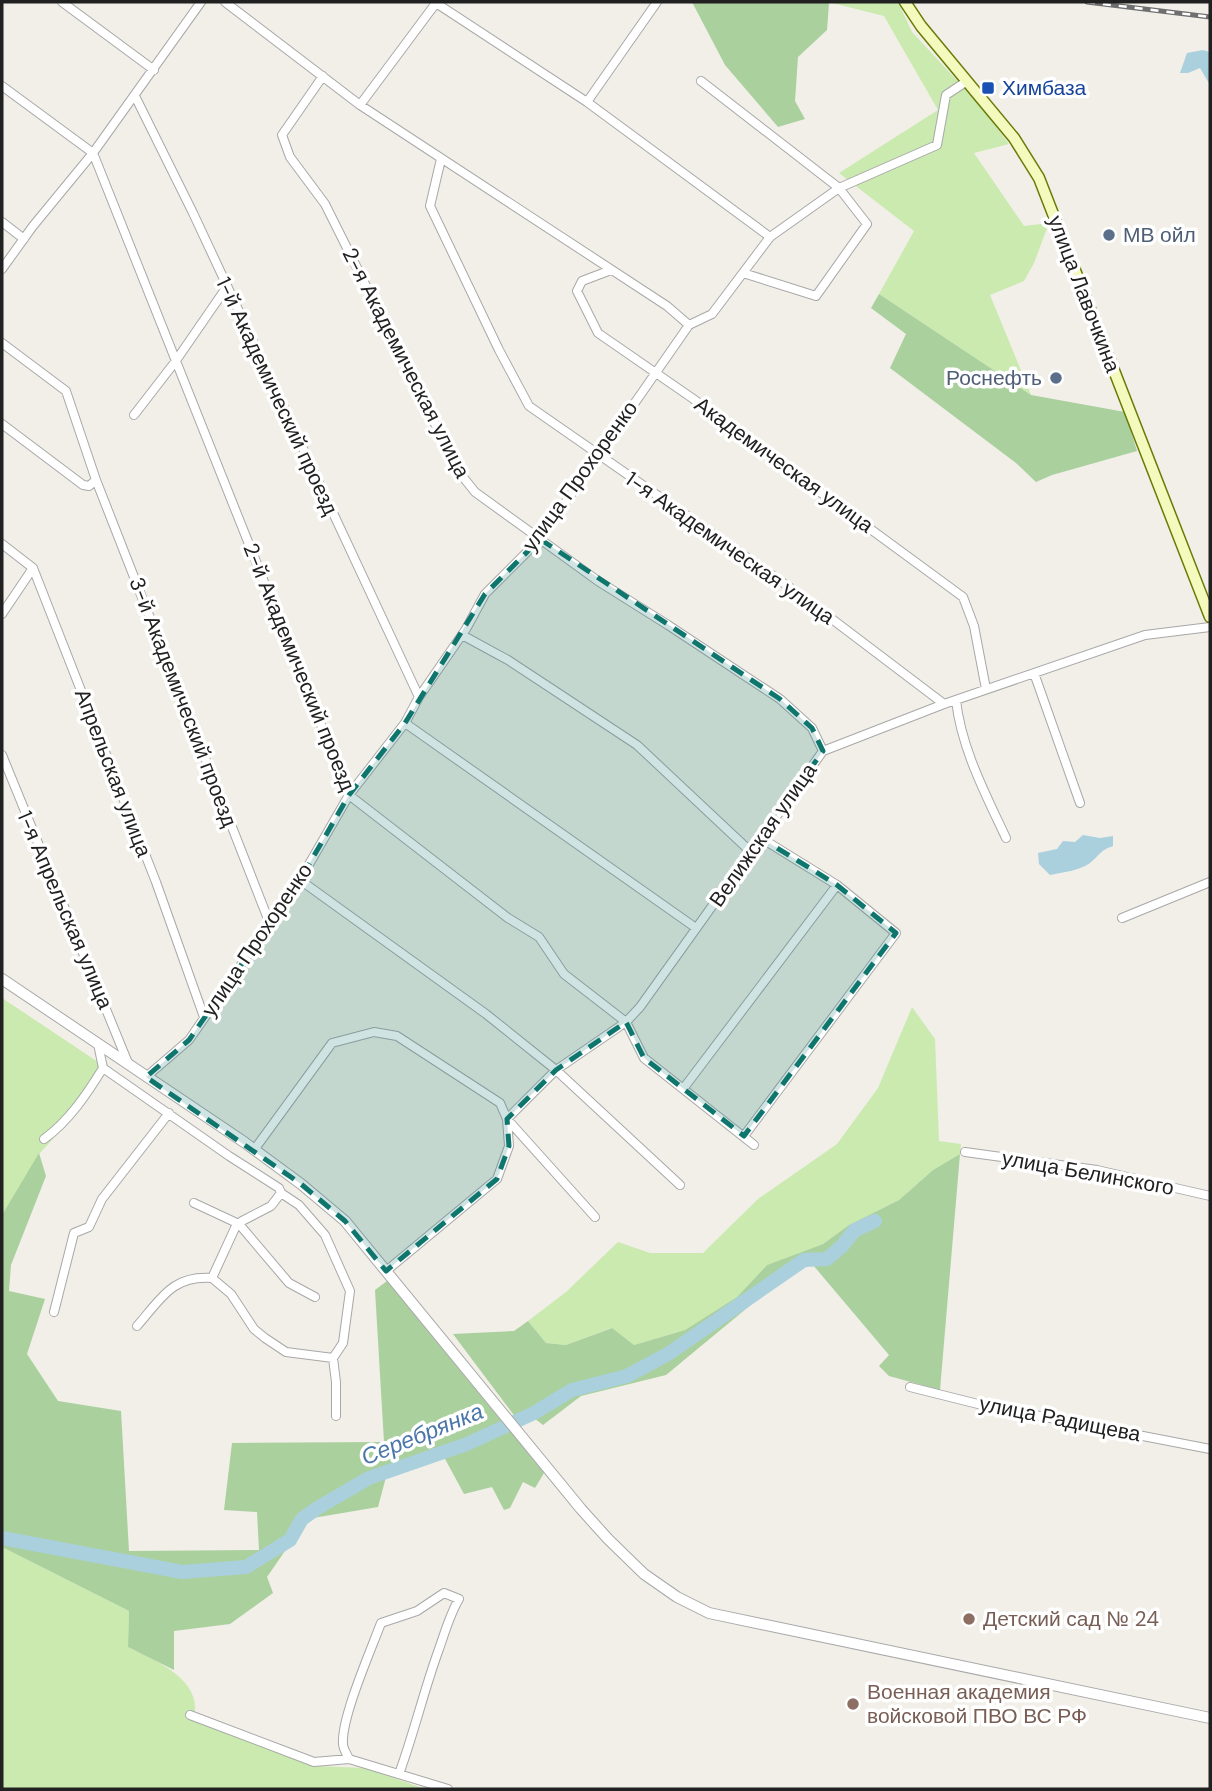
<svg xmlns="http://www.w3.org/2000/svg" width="1212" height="1791" font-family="'DM Sans',sans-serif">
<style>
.grass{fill:#caeaaf}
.forest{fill:#aad09e}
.water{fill:#aad0de}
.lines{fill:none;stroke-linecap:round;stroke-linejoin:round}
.river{stroke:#aad0de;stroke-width:14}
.minor-casing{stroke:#a8a8a8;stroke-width:10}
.tertiary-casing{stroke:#a8a8a8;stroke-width:12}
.secondary-casing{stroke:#697b06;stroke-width:13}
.minor{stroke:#fff;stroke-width:8}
.tertiary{stroke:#fff;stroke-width:10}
.secondary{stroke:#f4f9be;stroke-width:10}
.rail-casing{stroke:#6f6f6f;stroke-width:5}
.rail{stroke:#fff;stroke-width:2.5;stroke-dasharray:8;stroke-linecap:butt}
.marked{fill:#0f766e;fill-opacity:0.2;stroke:#0f766e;stroke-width:5;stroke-dasharray:14 9;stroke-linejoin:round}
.transit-dot{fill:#1a4fb4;stroke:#fff;stroke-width:2.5}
.service-dot{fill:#5c6f8a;stroke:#fff;stroke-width:2.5}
.education-dot{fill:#8d6e63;stroke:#fff;stroke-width:2.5}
.labels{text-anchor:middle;stroke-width:7;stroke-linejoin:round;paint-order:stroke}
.transit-label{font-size:21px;fill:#164399;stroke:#fff;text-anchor:start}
.service-label{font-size:21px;fill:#4e5e75;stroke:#fff;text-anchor:start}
.street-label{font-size:21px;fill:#212121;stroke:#fff}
.education-label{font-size:21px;fill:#785e54;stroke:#fff;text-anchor:start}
.water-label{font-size:23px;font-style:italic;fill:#4a76a9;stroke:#fff}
</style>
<rect width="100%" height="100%" fill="#f1efe8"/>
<path class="grass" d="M 828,2 L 898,2 L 912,32 L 979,104 L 1009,144 L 974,153 L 1024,226 L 1049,223 L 1034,263 L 1024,281 L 990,295 L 1031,395 L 879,294 L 914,231 L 839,173 L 938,110 L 884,16 Z
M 2,998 L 95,1060 L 110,1067 L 73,1117 L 39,1154 L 2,1215 Z
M 912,1007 L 935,1039 L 939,1141 L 961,1144 L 960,1154 L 933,1170 L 899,1200 L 849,1225 L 823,1244 L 767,1265 L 737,1297 L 685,1330 L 634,1345 L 611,1328 L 566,1345 L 546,1343 L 528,1321 L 566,1292 L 618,1242 L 650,1253 L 703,1253 L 758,1199 L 837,1144 L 878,1088 Z
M 2,1547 L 129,1611 L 128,1647 C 156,1661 206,1681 193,1720 L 315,1766 L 366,1768 L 425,1789 L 2,1789 Z"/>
<path class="forest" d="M 692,2 L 829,3 L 827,30 L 798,57 L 795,101 L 805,119 L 778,127 L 725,65 Z
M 879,294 L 1031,395 L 1125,412 L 1137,451 L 1052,475 L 1036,482 L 1016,463 L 890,368 L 906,334 L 871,308 Z
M 39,1153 L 46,1176 L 11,1265 L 9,1291 L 45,1299 L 27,1354 L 58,1401 L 121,1411 L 129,1551 L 259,1550 L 257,1512 L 224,1510 L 232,1443 L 384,1442 L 375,1290 L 387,1281 L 544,1473 L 535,1488 L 523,1482 L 510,1508 L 504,1510 L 492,1487 L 464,1494 L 444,1457 L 386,1477 L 378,1507 L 307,1519 L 267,1577 L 273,1593 L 230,1624 L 174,1631 L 174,1670 L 128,1647 L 129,1611 L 2,1547 L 2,1215 Z
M 960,1154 L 940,1390 L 889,1376 L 879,1366 L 889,1355 L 813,1265 L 793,1270 L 666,1375 L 581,1396 L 543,1425 L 534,1418 L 522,1426 L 453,1334 L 514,1331 L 528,1321 L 546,1343 L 566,1345 L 612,1328 L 634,1345 L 685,1330 L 737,1297 L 767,1265 L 823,1244 L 849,1225 L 899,1200 L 933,1170 Z"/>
<path class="water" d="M 1203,50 L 1210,52 L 1210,85 L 1200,68 L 1188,73 L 1180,73 L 1187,53 Z
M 1083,835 L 1100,838 L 1113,836 L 1113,846 C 1099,851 1100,855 1090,863 C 1079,871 1063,872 1050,875 L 1039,864 L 1038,853 L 1057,849 L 1063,841 L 1075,842 Z"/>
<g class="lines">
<path class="river" d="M 2,1538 L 182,1572 L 246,1567 L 290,1540 L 302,1519 L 319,1507 L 369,1478 L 467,1444 L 534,1413 L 572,1390 L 627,1376 L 668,1354 L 804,1260 L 827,1259 L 842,1246 L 855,1230 L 875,1221"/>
<g class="minor-casing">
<path id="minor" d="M 62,2 L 154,70
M 225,2 L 360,105 L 436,3 L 434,2
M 436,3 L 587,102 L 770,237
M 323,76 L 282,135 L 290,157 L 325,204 L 459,472 L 475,492 L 598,581 L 668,625 L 780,699 L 812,728 L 823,751
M 701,81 L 839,188 L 867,224 L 816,296 L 743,273
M 2,86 L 93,153 L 349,795 L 508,918 L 539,937 L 564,974 L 626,1022 L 644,1058 L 754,1145
M 135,96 L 193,213 L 419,697
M 587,102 L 657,2
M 360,105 L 667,306 L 689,325
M 441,159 L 430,206 L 499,350 L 529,406 L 795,591 L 944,704
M 2,222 L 24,239
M 2,269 L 33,226 L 93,153 L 201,2
M 611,270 L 582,281 L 577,291 L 598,333 L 692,398 L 963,597 L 974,626 L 986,689
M 2,343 L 66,391 L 96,480 L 270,924
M 134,415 L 175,362 L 226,288
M 2,424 L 83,485 L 89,486 L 96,480
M 2,544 L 33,568 L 156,882 L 204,1017
M 2,614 L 33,568
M 462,635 L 508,660 L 637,745 L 751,852
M 1034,673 L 1080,803
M 956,700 C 961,748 986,795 1006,838
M 405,723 L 696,928
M 2,755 L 128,1063
M 300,880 L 486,1014 L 556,1070 L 680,1185
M 1122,918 L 1210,882
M 103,1068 L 229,1156 L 279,1188 L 281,1193 L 271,1206 L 242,1221 L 235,1228 L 212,1278 C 172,1275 161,1299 137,1326
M 146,1077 L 189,1040 L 300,880 L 349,795 L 405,723 L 419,697 L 466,629 L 485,594 L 540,539 L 689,325 L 712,314 L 770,237 L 839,188 L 937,145 L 946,95 L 967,81
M 683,1089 L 837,885
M 744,1136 L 896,933 L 837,885 L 761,838
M 44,1139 C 69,1121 87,1094 103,1068 L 98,1044
M 254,1150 L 332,1043 L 374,1032 L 397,1036 L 500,1103 L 507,1119 L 595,1217
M 965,1152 L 1097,1170 L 1210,1196
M 194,1203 L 239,1224 L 289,1283 L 315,1297
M 386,1271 L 497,1179 L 509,1146 L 507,1119 L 556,1070 L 626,1022 L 640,1007 L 823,751 L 944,704 L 1145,635 L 1210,627
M 212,1278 L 231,1294 L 254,1329 L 265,1338 L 286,1352 L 333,1358 L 343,1343 L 350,1291 L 325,1235 L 299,1205 L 281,1193
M 54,1312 L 74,1233 L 89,1227 L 102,1199 L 169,1113
M 333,1358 L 336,1382 L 336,1416
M 910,1387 L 978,1404 L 1210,1449
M 190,1715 L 314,1762 L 349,1759 L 448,1789
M 349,1759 C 347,1754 343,1749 343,1744 C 341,1718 371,1650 381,1623 L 417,1611 L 444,1593 L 459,1599 C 450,1614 445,1632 439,1649 C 424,1690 414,1733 399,1774"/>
</g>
<g class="tertiary-casing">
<path id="tertiary" d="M 2,979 L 244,1142 L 301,1184 L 345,1221 L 581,1509 L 608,1539 L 644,1574 L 677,1597 L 709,1613 L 1210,1718"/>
</g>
<g class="secondary-casing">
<path id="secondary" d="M 905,2 L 921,26 L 1014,138 L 1039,178 L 1210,617"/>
</g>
<use href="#minor" class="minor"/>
<use href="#tertiary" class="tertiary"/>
<use href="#secondary" class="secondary"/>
<g class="rail-casing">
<path id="rail" d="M 1087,2 L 1210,17"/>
</g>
<use href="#rail" class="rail"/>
</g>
<path class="marked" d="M 540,539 L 780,699 L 812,728 L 823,751 L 761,838 L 837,885 L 896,933 L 744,1136 L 644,1058 L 626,1022 L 556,1070 L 507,1119 L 509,1146 L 497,1179 L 386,1271 L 345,1221 L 301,1184 L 146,1077 L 189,1040 L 300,880 L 349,795 L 405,723 L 485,594 Z"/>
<rect class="transit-dot" x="981" y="81" width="14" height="14" rx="3.5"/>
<g class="service-dot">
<circle cx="1109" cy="235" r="7"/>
<circle cx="1056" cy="378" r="7"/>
</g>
<g class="education-dot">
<circle cx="969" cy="1619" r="7"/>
<circle cx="853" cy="1704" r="7"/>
</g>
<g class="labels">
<g class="transit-label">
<text x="1002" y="95">Химбаза</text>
</g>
<g class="service-label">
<text x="1123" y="242">МВ ойл</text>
<text x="1042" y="385" text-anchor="end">Роснефть</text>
</g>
<g class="street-label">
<text transform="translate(1084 294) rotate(69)" y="7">улица Лавочкина</text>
<text transform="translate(406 363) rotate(63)" y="7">2-я Академическая улица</text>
<text transform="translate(277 396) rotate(65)" y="7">1-й Академический проезд</text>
<text transform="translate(784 465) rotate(36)" y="7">Академическая улица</text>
<text transform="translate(580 476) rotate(-54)" y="7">улица Прохоренко</text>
<text transform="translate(730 548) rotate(35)" y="7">1-я Академическая улица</text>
<text transform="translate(299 667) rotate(68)" y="7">2-й Академический проезд</text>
<text transform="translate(183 702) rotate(69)" y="7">3-й Академический проезд</text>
<text transform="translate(113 773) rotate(69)" y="7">Апрельская улица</text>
<text transform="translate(763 835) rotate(-55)" y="7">Велижская улица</text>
<text transform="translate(65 910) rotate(67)" y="7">1-я Апрельская улица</text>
<text transform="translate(257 940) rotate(-56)" y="7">улица Прохоренко</text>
<text transform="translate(1088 1173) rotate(10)" y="7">улица Белинского</text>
<text transform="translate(1060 1419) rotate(11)" y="7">улица Радищева</text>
</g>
<g class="education-label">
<text x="983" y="1626">Детский сад № 24</text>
<text x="867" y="1699">Военная академия<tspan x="867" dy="24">войсковой ПВО ВС РФ</tspan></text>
</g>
<g class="water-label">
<text transform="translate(422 1434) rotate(-22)" y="8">Серебрянка</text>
</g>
</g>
<rect width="1212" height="1791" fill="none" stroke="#212121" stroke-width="7"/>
</svg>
